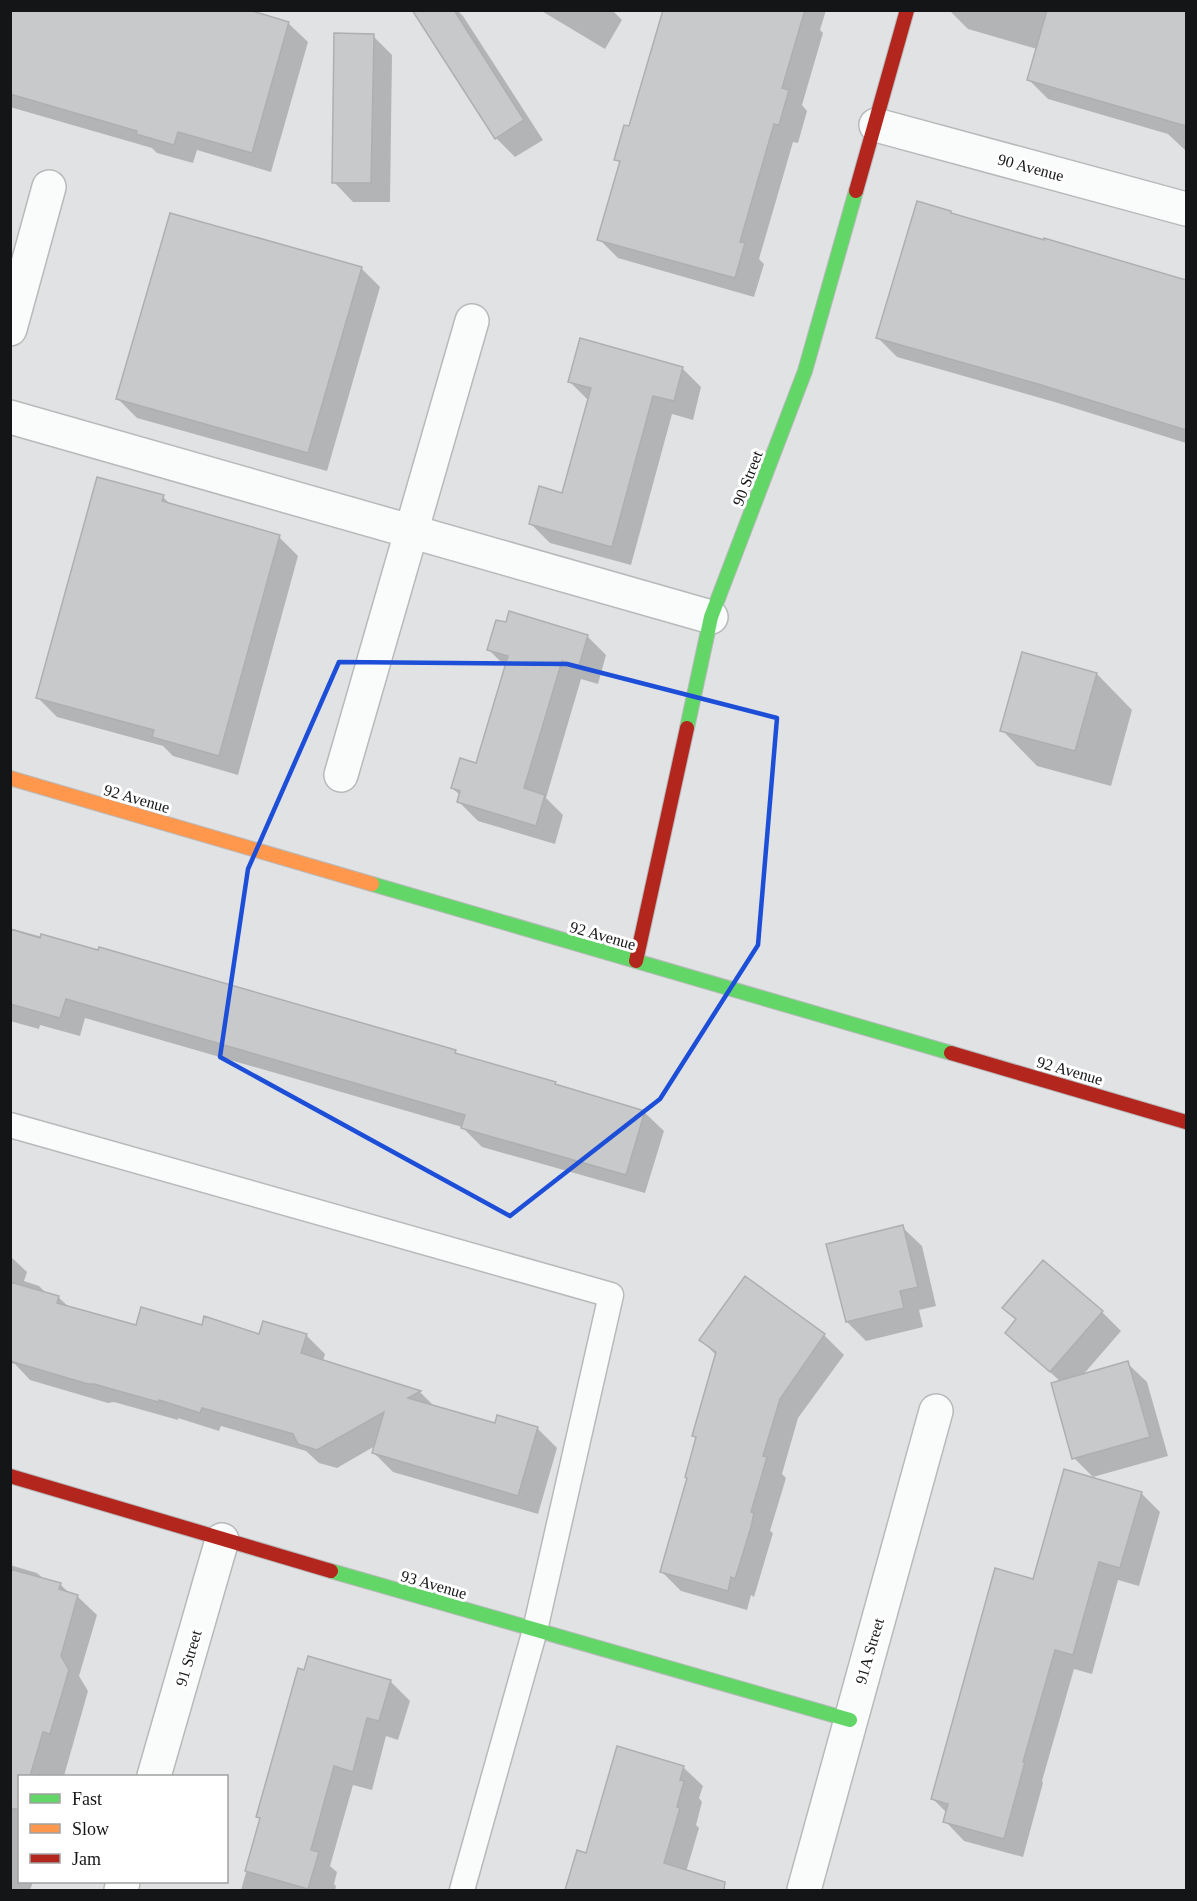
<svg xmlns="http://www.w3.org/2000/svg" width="1197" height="1901" font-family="'Times New Roman',serif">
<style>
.shadow{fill:#0003}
.building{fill:#c8c9cb;stroke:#aeafb1;stroke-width:1.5}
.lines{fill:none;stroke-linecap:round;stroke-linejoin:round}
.lane-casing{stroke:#b8b9bb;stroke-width:27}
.street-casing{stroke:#b8b9bb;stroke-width:36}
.fast-casing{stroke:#b8b9bb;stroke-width:16}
.slow-casing{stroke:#b8b9bb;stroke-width:16}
.jam-casing{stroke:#b8b9bb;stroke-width:16}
.lane{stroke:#fafbfb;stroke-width:24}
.street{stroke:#fafbfb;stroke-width:33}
.fast{stroke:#63d668;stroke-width:14}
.slow{stroke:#ff974d;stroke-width:14}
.jam{stroke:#b3261e;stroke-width:14}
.marked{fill:none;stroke:#1d4ed8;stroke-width:4.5;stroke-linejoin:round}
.labels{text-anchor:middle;stroke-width:6;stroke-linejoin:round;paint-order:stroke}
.street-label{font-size:16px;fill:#141517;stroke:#fff}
</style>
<rect width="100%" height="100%" fill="#e0e2e4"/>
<path class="shadow" d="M 10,10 L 288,23 L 308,42 L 271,172 L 197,150 L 193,163 L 157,153 L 152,148 L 10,107 Z
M 423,10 L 457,10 L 463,16 L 543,140 L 515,157 L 496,138 Z
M 540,10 L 612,10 L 622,20 L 605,49 Z
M 661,10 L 826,10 L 820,30 L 823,33 L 802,105 L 807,111 L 798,143 L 793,142 L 759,259 L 764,264 L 754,297 L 618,258 L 599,239 L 621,164 L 616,159 L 630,128 L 663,13 Z
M 949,10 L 1186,10 L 1186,151 L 1168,134 L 1048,99 L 1029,80 L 1037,49 L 968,29 Z
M 373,36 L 392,55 L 390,202 L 353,202 L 334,182 Z
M 950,212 L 953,215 L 1131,264 L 1186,282 L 1186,443 L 1058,403 L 897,357 L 878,338 Z
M 361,268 L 380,287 L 327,471 L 137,418 L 118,399 Z
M 682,368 L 701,387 L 693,420 L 672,414 L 631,565 L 550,543 L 531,524 L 563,495 L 589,401 L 570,382 Z
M 163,497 L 172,506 L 279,537 L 298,556 L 238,775 L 173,756 L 163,746 L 57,717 L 37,697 Z
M 587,636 L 606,655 L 598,684 L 581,679 L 546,798 L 563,815 L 555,844 L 478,821 L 459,802 L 460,795 L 452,788 L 477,764 L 506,667 L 489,650 Z
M 1023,654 L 1097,674 L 1132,710 L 1111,786 L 1037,766 L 1002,730 Z
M 10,928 L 455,1052 L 459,1056 L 644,1112 L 664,1131 L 645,1193 L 482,1147 L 462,1127 L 85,1018 L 80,1036 L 40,1025 L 39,1029 L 10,1021 Z
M 902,1227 L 922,1246 L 936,1306 L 919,1310 L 923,1327 L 866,1341 L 847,1322 Z
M 10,1256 L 27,1272 L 24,1281 L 39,1286 L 47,1294 L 58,1297 L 69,1307 L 137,1327 L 203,1326 L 260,1335 L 306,1335 L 325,1354 L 323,1361 L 420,1392 L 435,1407 L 496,1425 L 537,1428 L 557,1448 L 538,1514 L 393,1472 L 374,1453 L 375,1446 L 337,1468 L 319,1463 L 306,1451 L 221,1426 L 219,1431 L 178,1418 L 178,1420 L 114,1402 L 108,1403 L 30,1380 L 15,1364 L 10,1363 Z
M 746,1278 L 825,1336 L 844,1355 L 798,1418 L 782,1474 L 786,1478 L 770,1531 L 773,1533 L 754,1597 L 751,1595 L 747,1610 L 681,1591 L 662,1572 L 689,1479 L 697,1439 L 694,1436 L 717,1356 L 701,1340 Z
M 1004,1308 L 1102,1312 L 1121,1331 L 1082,1376 L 1127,1363 L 1147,1382 L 1168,1456 L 1093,1477 L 1074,1458 L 1061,1382 L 1007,1333 L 1017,1321 Z
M 1141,1493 L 1160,1512 L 1139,1586 L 1118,1580 L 1092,1674 L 1074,1669 L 1042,1781 L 1043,1783 L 1023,1857 L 964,1841 L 945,1821 L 947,1813 L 933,1799 L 1034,1581 Z
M 10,1565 L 37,1573 L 45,1580 L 60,1584 L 69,1593 L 77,1596 L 97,1615 L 79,1676 L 88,1691 L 64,1776 L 20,1776 L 20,1882 L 33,1882 L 30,1890 L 10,1890 Z
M 390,1681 L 410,1701 L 398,1740 L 386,1736 L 372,1790 L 353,1785 L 330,1866 L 337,1872 L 334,1884 L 336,1886 L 335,1890 L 241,1890 L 261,1820 L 257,1816 Z
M 683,1767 L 703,1786 L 699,1798 L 702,1802 L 696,1825 L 699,1828 L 686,1872 L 690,1873 L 708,1890 L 567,1890 L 578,1852 L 587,1854 Z"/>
<path class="building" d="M 10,10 L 249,10 L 289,22 L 252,153 L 178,132 L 174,145 L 136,134 L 137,131 L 10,94 Z
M 412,10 L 454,10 L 524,120 L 495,139 Z
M 663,10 L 805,10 L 782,88 L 789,90 L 779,125 L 774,124 L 740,242 L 745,243 L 735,278 L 597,240 L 620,161 L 614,160 L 624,125 L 629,126 Z
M 1047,10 L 1186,10 L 1186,126 L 1027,80 Z
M 334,33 L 374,34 L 371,183 L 332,183 Z
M 917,201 L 951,211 L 951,213 L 1044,240 L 1044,238 L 1186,280 L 1186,430 L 1038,384 L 876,338 Z
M 170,213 L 362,267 L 308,453 L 116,399 Z
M 580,338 L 683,367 L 674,401 L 653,396 L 612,547 L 529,524 L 539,486 L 562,493 L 591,388 L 568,382 Z
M 97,477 L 164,495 L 162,501 L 280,535 L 219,756 L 152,737 L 154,730 L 36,698 Z
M 509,611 L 588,635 L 579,666 L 562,661 L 524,788 L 545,795 L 536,826 L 457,802 L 460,791 L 451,788 L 460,758 L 476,763 L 508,656 L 487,650 L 496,620 L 506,622 Z
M 1022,652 L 1097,673 L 1075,751 L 1000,731 Z
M 10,929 L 40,938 L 41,934 L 98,950 L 99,947 L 456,1050 L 455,1053 L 556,1082 L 555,1084 L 645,1111 L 626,1175 L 461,1128 L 465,1115 L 66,999 L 60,1018 L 10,1004 Z
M 903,1225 L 918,1287 L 900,1291 L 904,1308 L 846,1322 L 826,1244 Z
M 1043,1260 L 1103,1311 L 1050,1372 L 1005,1333 L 1016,1319 L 1002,1308 Z
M 745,1276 L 825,1334 L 780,1399 L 763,1456 L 767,1457 L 751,1512 L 754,1513 L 751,1527 L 735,1579 L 731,1577 L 728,1591 L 660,1572 L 687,1478 L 685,1477 L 696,1437 L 692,1436 L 716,1352 L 699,1340 Z
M 10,1282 L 59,1296 L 57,1303 L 136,1325 L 141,1307 L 202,1325 L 204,1316 L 259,1334 L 263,1321 L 307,1334 L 301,1353 L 421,1391 L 408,1398 L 495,1423 L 497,1415 L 538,1427 L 518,1496 L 372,1453 L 384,1412 L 317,1450 L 298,1444 L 293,1434 L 202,1408 L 200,1413 L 159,1400 L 158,1402 L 94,1384 L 88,1384 L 10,1361 Z
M 1128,1361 L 1150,1437 L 1072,1459 L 1051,1383 Z
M 1064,1469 L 1142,1492 L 1120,1568 L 1099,1562 L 1073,1655 L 1055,1650 L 1023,1762 L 1025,1762 L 1004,1839 L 943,1822 L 948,1804 L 931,1799 L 995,1568 L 1033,1579 Z
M 10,1569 L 61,1583 L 59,1589 L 78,1595 L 61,1656 L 69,1670 L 50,1734 L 43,1732 L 30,1776 L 20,1776 L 20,1810 L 10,1808 Z
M 308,1656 L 391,1680 L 379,1721 L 367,1718 L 353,1772 L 334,1766 L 311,1850 L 319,1852 L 308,1889 L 245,1871 L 260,1818 L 256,1817 L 298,1668 L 304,1670 Z
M 617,1746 L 684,1766 L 680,1780 L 684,1781 L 677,1807 L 680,1808 L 664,1863 L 725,1882 L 724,1890 L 565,1890 L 577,1850 L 586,1853 Z"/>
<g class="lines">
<g class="lane-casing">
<path id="lane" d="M 10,1125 L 611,1295 L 535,1630 L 462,1890"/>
</g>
<g class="street-casing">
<path id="street" d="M 876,125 L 1186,209
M 10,329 L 49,187
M 10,417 L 711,617
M 341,775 L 472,321
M 154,1776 L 222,1540
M 121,1890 L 123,1882
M 804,1890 L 936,1411"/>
</g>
<g class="fast-casing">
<path id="fast" d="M 687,728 L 711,617 L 805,371 L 856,191
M 372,884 L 951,1053
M 331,1571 L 850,1720"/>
</g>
<g class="slow-casing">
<path id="slow" d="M 10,778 L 372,884"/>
</g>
<g class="jam-casing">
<path id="jam" d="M 856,191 L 907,10
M 636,961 L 687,728
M 951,1053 L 1186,1122
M 10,1476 L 331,1571"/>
</g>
<use href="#lane" class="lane"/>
<use href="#street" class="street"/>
<use href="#fast" class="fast"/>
<use href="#slow" class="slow"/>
<use href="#jam" class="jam"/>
</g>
<path class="marked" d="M 339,662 L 567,664 L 777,718 L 758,945 L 660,1099 L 510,1216 L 220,1057 L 248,869 Z"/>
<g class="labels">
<g class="street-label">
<text transform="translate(1031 167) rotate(15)" y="6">90 Avenue</text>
<text transform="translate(747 478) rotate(-69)" y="6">90 Street</text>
<text transform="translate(137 798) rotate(16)" y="6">92 Avenue</text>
<text transform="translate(603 935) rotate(16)" y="6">92 Avenue</text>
<text transform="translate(1070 1070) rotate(16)" y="6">92 Avenue</text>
<text transform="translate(434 1584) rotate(16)" y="6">93 Avenue</text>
<text transform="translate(869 1651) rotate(-74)" y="6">91A Street</text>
<text transform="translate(188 1658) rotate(-74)" y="6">91 Street</text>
</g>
</g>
<rect width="1197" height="1901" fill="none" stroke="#141517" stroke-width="24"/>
<rect x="18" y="1775" width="210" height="108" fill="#ffffff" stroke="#a1a1a2" stroke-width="1.5"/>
<rect x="30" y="1794" width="30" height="9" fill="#63d668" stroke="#a1a1a2" stroke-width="1.5"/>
<text x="72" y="1805" font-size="18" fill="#141517">Fast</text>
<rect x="30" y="1824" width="30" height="9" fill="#ff974d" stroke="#a1a1a2" stroke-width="1.5"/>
<text x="72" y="1835" font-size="18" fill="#141517">Slow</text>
<rect x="30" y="1854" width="30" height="9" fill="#b3261e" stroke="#a1a1a2" stroke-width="1.5"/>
<text x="72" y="1865" font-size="18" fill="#141517">Jam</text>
</svg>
